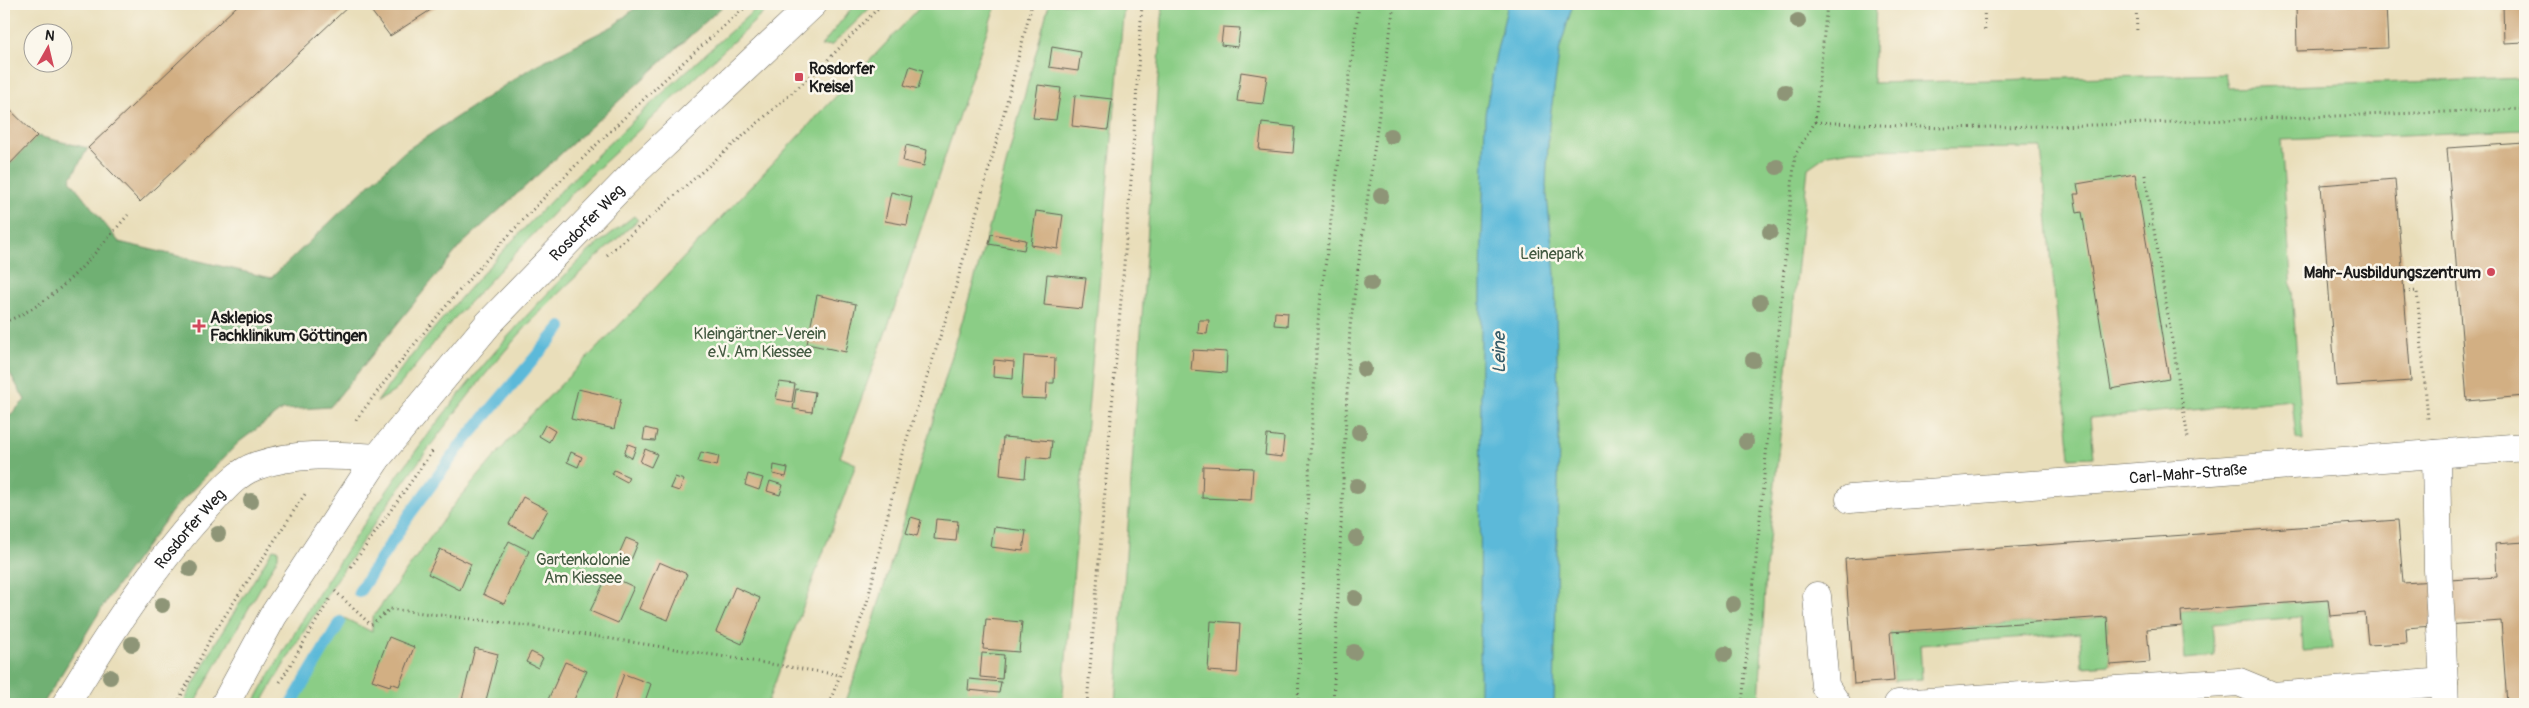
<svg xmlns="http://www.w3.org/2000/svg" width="2529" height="708" font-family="Pangolin,sans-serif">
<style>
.green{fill:#8bcd86;stroke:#547451}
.forest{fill:#70b073;stroke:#466648}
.water{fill:#5bb9d9;stroke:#3c6a7a}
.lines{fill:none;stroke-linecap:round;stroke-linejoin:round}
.stream{stroke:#5bb9d9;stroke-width:12}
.building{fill:#d2af83}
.minor-casing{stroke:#646053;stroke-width:29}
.major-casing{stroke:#646053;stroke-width:29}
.path{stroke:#646053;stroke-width:3;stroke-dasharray:1 4;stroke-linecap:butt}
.minor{stroke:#fff;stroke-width:28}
.major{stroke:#fff;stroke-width:28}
.tree{fill:#8e9577}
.poi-dot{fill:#d1495b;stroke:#fbf7ec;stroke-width:2}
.labels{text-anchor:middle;stroke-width:5;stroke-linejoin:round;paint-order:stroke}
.poi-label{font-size:16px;font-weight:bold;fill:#1c1c1c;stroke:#fbf7ec;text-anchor:start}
.street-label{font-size:16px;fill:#1c1c1c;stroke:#fbf7ec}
.park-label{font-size:16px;fill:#435a41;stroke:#fbf7ec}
.water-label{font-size:18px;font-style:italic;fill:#355b68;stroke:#fbf7ec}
</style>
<rect width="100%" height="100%" fill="#fbf7ec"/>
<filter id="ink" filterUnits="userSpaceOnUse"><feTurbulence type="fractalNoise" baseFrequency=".02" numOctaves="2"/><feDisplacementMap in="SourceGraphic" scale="10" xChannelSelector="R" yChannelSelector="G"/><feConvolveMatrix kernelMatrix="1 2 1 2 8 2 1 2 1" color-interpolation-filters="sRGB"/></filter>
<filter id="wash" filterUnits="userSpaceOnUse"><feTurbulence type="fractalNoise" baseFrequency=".0096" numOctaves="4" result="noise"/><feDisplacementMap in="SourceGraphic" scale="20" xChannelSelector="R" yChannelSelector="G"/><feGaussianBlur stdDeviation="1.12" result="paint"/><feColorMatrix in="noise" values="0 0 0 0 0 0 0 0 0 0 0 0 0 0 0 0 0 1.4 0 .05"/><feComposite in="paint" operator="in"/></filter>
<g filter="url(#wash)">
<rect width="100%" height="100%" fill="#e9deba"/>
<path class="green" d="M 761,4 L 773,4 L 573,192 L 451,322 L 395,391 L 377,402 C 403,364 434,328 465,293 C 556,189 658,96 761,4 Z
M 855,4 L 874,4 L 832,45 L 821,46 Z
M 923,4 L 996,4 L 893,312 L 840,457 L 856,464 L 767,704 L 286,704 L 340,616 L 372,632 L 372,618 L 453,506 L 526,420 L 641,303 Z
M 1049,4 L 1124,4 L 1062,704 L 845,704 L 869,637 L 984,247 Z
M 1163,4 L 1876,4 L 1873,83 L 2225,74 L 2228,88 L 2525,78 L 2525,130 L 2281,140 L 2303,441 L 2296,438 L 2292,400 L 2090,418 L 2094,457 L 2070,458 L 2041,148 L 1852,150 L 1828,154 L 1808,168 L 1766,569 L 1759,704 L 1116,704 Z
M 634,216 L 638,220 C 606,249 574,277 544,308 C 503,350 466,398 431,445 C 369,528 312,614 261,704 L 253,704 C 342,546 447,393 576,264 C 593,246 615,231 634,216 Z
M 273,549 L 278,550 L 278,557 L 194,704 L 183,704 L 216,642 Z
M 2328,600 L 2332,649 L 2303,651 L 2301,617 L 2212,624 L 2215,657 L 2185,660 L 2181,611 Z
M 2107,617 L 2110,665 L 2082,667 L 2080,633 L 1920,645 L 1922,679 L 1894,681 L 1890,632 Z"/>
<path class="forest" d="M 640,4 L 725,4 L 461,245 L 330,407 L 282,410 L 239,442 L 173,510 L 108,598 L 43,704 L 4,704 L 4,421 L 25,400 L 4,363 L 4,170 L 37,136 L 88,148 L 70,180 L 119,242 L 271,278 L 405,151 L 534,66 L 613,26 Z"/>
<path class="water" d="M 1508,4 L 1573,4 L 1560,48 L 1549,125 L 1546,186 L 1555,274 L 1559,437 L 1554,704 L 1480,704 L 1481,280 L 1485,114 L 1496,54 Z"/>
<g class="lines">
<path class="stream" d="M 359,592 L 410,514 L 460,446 L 561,327
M 291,704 L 340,622"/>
</g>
<g id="blocks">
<path class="building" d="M 239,4 L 351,4 L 140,202 L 88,148 Z
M 366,4 L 440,4 L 390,36 Z
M 2296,4 L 2386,4 L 2388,48 L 2297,51 Z
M 2503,4 L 2525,4 L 2525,42 L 2504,43 Z
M 1223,27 L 1240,28 L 1238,47 L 1221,45 Z
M 1052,47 L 1081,52 L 1078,71 L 1049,67 Z
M 910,66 L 923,70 L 918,89 L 904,85 Z
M 1241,72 L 1267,76 L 1263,104 L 1237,101 Z
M 1038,85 L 1061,88 L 1056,120 L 1033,118 Z
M 1075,95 L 1112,99 L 1108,130 L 1072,126 Z
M 4,104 L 37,136 L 4,170 Z
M 1262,123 L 1295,127 L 1293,153 L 1259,150 Z
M 2525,143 L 2525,396 L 2467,401 L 2447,148 Z
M 906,145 L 927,150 L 924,166 L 903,161 Z
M 2135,174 L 2169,379 L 2111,389 L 2082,212 L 2077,213 L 2074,194 L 2079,194 L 2077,184 Z
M 2395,179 L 2411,381 L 2336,386 L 2321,185 Z
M 891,192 L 912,197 L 907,225 L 885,221 Z
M 1036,211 L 1063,215 L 1058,249 L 1031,245 Z
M 991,234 L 1026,240 L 1024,250 L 989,244 Z
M 1047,274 L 1086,278 L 1082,309 L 1044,305 Z
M 817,295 L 856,304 L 846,352 L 807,344 Z
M 1275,312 L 1288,313 L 1287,326 L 1274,325 Z
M 1199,320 L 1209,320 L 1207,334 L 1198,333 Z
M 1193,350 L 1227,352 L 1226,373 L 1191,370 Z
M 1024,356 L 1055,358 L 1054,383 L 1047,383 L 1046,399 L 1021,398 Z
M 994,360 L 1014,362 L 1013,379 L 993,377 Z
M 779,382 L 795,384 L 792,402 L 776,399 Z
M 578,389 L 621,399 L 614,429 L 571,419 Z
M 796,389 L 815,392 L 812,412 L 793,409 Z
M 545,425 L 555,431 L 549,442 L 539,436 Z
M 645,428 L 657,431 L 655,441 L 643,440 Z
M 1267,435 L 1284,437 L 1282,457 L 1265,455 Z
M 1003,437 L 1052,441 L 1050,459 L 1027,457 L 1025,478 L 1000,475 Z
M 628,444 L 636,447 L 632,458 L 624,454 Z
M 645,449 L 657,454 L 651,467 L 640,462 Z
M 571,452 L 582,457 L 578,467 L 567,462 Z
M 701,452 L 719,456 L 717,466 L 698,462 Z
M 774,465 L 788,468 L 786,477 L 773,474 Z
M 1203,466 L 1253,468 L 1251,500 L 1202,498 Z
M 614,470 L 629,477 L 627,482 L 612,474 Z
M 748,474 L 763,478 L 759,490 L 745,485 Z
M 675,477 L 684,480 L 679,491 L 670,488 Z
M 770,481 L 783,485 L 780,495 L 767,491 Z
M 523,497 L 548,510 L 533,537 L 509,524 Z
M 911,517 L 921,520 L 917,536 L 906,533 Z
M 936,519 L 958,521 L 956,541 L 934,539 Z
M 2398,520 L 2403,583 L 2497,577 L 2495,544 L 2525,542 L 2525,704 L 2507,704 L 2501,621 L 2406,628 L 2407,643 L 2368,645 L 2365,613 L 2330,616 L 2328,600 L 2181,611 L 2182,626 L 2147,629 L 2150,662 L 2110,665 L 2107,617 L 1890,632 L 1894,681 L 1854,684 L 1845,559 Z
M 994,527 L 1026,531 L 1023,551 L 991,547 Z
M 626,538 L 638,543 L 631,560 L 619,554 Z
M 509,541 L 529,551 L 504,604 L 483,594 Z
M 440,549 L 471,564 L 460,590 L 428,574 Z
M 659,562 L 687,574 L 668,620 L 639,609 Z
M 608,575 L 634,587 L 618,623 L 590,611 Z
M 735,587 L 760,598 L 742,644 L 716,632 Z
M 986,619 L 1022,622 L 1019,652 L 983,649 Z
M 1211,621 L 1240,623 L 1237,673 L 1208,671 Z
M 389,637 L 414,647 L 399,686 L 391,683 L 390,686 L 372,680 Z
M 475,648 L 498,654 L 485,704 L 461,704 Z
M 531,652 L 543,658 L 538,668 L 526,662 Z
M 982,653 L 1004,655 L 1002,679 L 980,677 Z
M 565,662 L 587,671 L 572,704 L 546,704 Z
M 624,674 L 651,684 L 644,704 L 613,704 Z
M 969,679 L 1001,682 L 999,693 L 968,690 Z"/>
</g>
</g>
<g filter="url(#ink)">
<use href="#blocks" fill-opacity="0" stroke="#646053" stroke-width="1"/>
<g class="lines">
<g class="minor-casing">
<g id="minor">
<path d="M 2436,454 L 2438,570 L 2445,704"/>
<path id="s1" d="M 1850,499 L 2525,447"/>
<path d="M 1817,596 L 1825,686 L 1837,704"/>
<path id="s2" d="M 66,704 C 108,635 153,566 207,507 C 222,491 236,473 256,466 C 295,452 338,455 377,458"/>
<path d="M 1898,704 L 2239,682 L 2273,696 L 2444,682"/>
</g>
</g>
<g class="major-casing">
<g id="major">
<path id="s3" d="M 225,704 L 273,616 L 377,458 L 489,323 L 637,170 L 813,4"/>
</g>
</g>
<path class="path" d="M 1984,4 L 1985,34
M 2136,4 L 2137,33
M 1815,122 L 1943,128 L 2093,125 L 2525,109
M 2145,175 L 2188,438
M 2143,226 L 2153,225
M 607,255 L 818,70 L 882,4
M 2404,292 L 2417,291 L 2428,419
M 4,322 C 57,303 91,257 128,215
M 2160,327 L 2170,325
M 356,420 C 469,266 605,129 749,4
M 351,567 L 434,449
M 335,591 L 371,625 L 390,609 L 530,626 L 840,675
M 280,682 L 331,597
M 177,704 L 211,637 L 307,491
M 829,704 L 867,603 L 902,454 L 951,303 L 997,140 L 1032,4
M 1087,704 L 1131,181 L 1142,4
M 1298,704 L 1301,611 L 1318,321 L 1359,4
M 1333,704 L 1350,327 L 1394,4
M 1742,704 L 1795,155 L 1815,122 L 1827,4"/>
<use href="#minor" class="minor"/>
<use href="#major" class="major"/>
</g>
<g class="tree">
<circle cx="1798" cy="21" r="8"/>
<circle cx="1785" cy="92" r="8"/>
<circle cx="1391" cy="136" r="8"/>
<circle cx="1777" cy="167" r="8"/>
<circle cx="1381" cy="196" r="8"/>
<circle cx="1770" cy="232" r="8"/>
<circle cx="1371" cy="283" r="8"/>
<circle cx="1760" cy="302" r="8"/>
<circle cx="1753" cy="360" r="8"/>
<circle cx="1364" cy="369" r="8"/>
<circle cx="1359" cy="432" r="8"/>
<circle cx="1746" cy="442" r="8"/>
<circle cx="1357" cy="486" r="8"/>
<circle cx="251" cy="501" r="8"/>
<circle cx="218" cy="534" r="8"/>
<circle cx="1356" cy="538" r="8"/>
<circle cx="190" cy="569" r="8"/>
<circle cx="1355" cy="598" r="8"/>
<circle cx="1733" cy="604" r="8"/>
<circle cx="162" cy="605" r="8"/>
<circle cx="132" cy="644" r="8"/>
<circle cx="1354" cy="652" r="8"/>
<circle cx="1725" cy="654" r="8"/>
<circle cx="110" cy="677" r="8"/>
</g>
</g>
<g class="poi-dot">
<rect x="794" y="72" width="10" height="10" rx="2.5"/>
<circle cx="2491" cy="272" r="5"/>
<path d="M196.5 318.5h5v5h5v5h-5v5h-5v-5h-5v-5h5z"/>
</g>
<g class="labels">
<g class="poi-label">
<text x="809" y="74">Rosdorfer<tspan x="809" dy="18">Kreisel</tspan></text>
<text x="2481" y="278" text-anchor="end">Mahr-Ausbildungszentrum</text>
<text x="210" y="323">Asklepios<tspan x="210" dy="18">Fachklinikum Göttingen</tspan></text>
</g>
<g class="street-label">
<text dy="6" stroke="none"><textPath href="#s3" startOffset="605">Rosdorfer Weg</textPath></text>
<text dy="6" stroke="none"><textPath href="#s1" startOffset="339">Carl-Mahr-Straße</textPath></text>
<text dy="6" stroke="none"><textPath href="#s2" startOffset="215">Rosdorfer Weg</textPath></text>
</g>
<g class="park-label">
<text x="1552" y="259">Leinepark</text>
<text x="760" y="339">Kleingärtner-Verein<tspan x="760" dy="18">e.V. Am Kiessee</tspan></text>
<text x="583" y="565">Gartenkolonie<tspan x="583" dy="18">Am Kiessee</tspan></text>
</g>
<g class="water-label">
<text transform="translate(1499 353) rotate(-90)" y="6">Leine</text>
</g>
</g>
<rect width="2529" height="708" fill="none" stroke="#fbf7ec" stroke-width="20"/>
<g transform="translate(48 48) rotate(8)"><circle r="24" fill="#fbf7ec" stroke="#a29f99"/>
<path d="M0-4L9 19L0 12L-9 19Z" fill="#d1495b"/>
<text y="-8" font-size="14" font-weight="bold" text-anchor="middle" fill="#1c1c1c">N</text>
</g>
</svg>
